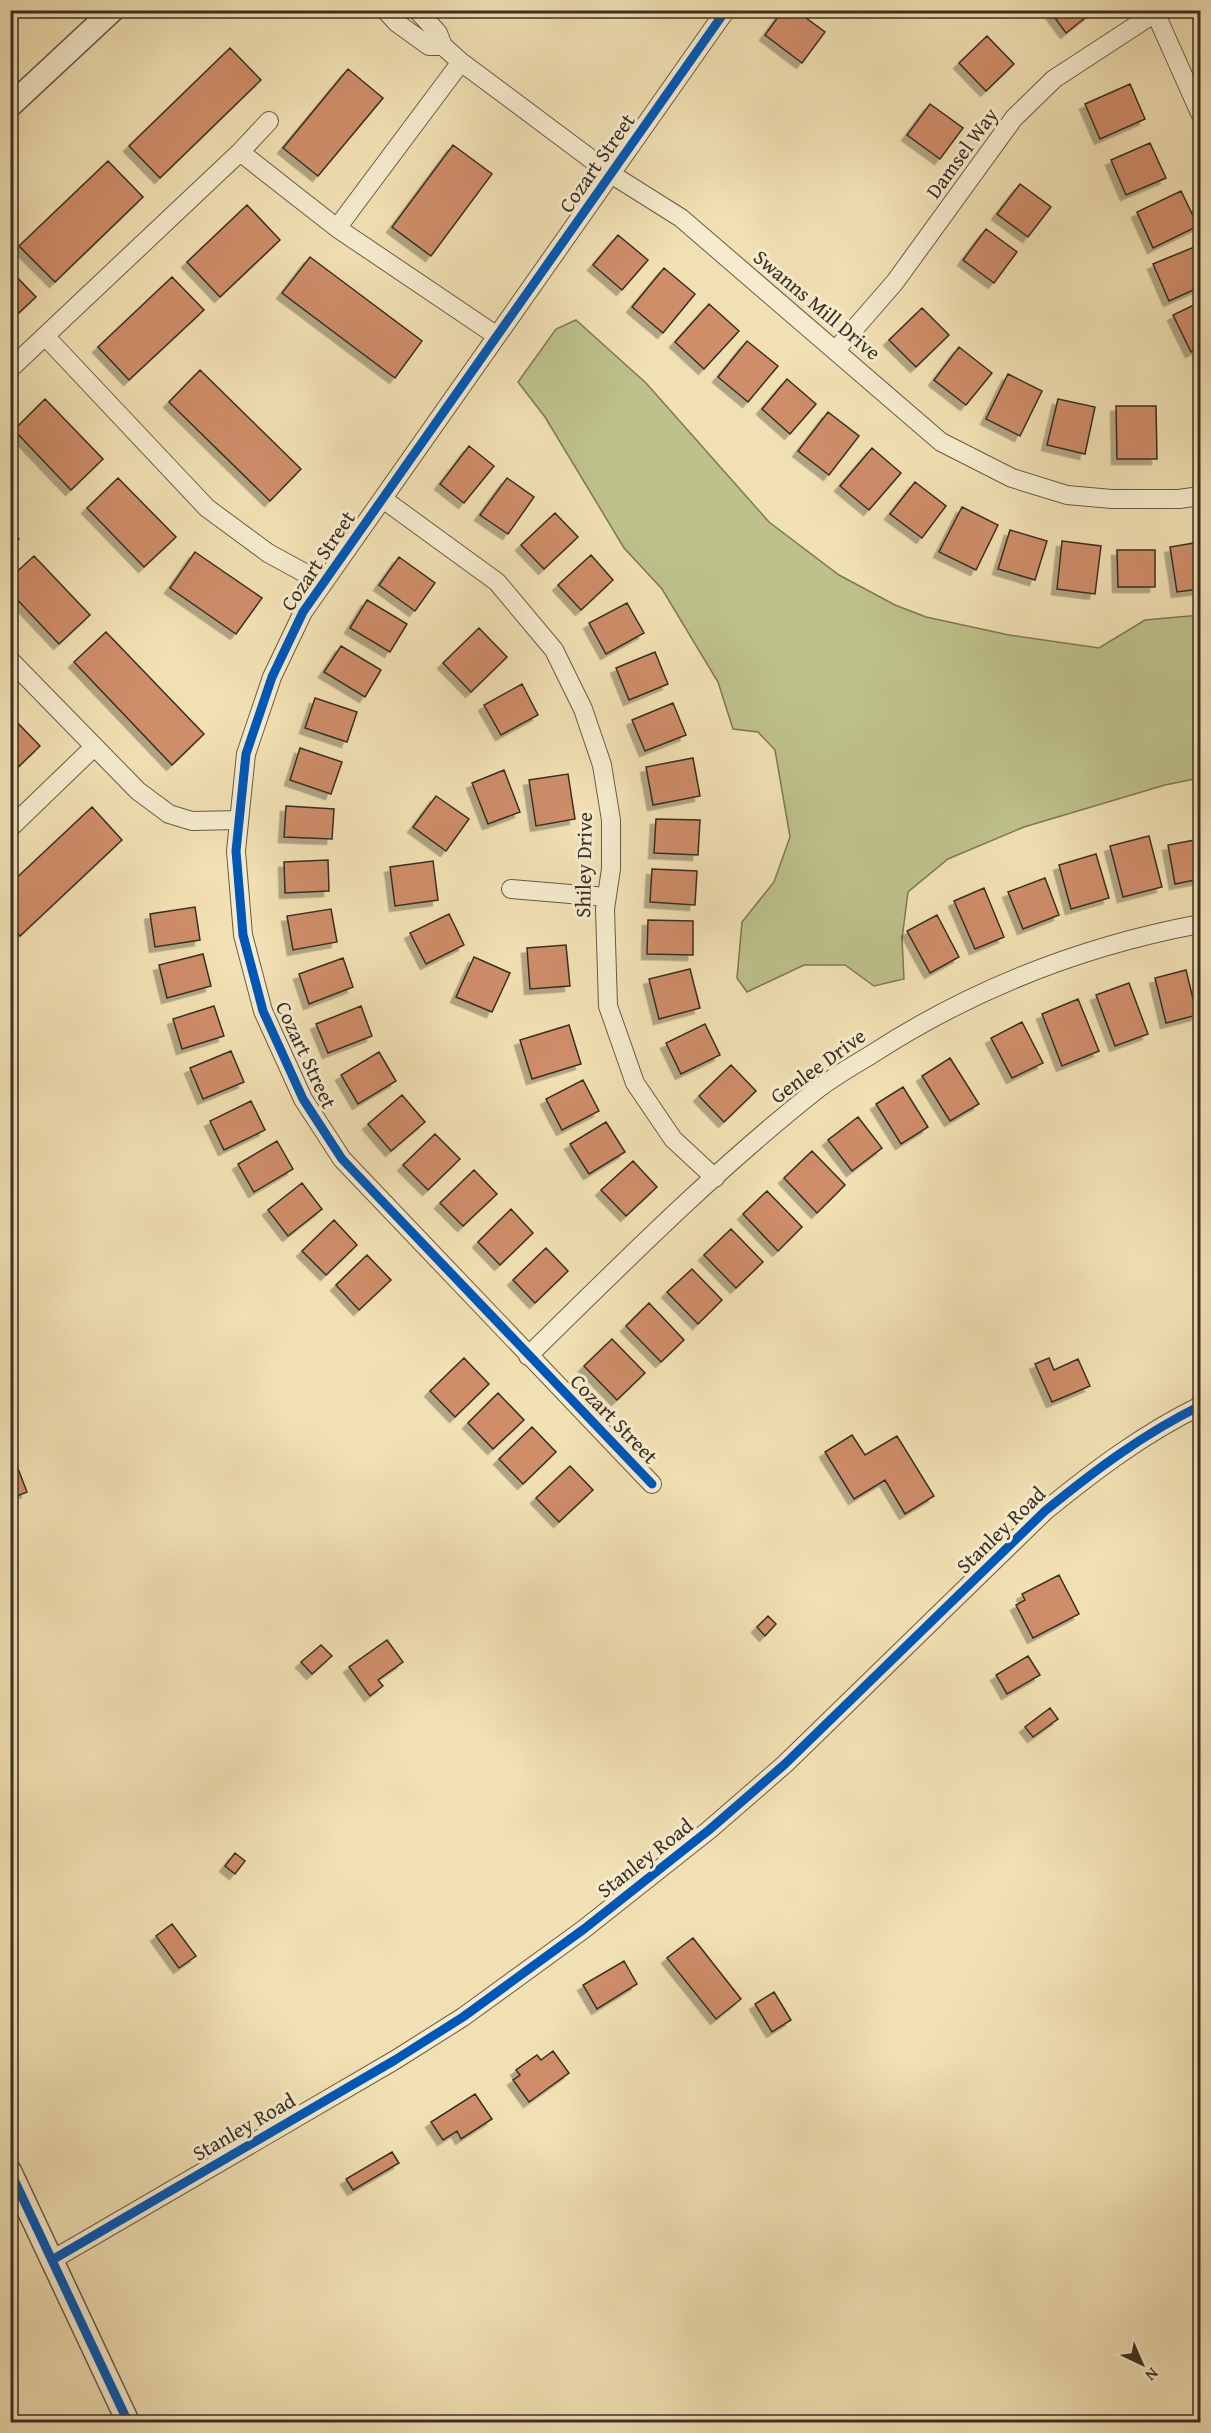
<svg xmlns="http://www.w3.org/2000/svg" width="1211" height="2433" font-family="'Gentium Book Plus',serif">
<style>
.green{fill:#bec18a;stroke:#7c7856;stroke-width:1.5}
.building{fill:#cf8d6b;stroke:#392f22;stroke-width:1.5;filter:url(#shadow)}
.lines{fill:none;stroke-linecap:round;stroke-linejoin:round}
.minor-casing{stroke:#675b46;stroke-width:20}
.tertiary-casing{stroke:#675b46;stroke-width:25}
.minor{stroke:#f6ebce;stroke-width:18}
.tertiary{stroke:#f6ebce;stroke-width:22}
.cycleway-casing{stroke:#f6ebce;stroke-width:13}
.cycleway{stroke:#0057b8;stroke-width:9}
.labels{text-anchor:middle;stroke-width:6;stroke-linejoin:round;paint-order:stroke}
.street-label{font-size:21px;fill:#392f22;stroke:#f6ebce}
</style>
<defs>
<filter id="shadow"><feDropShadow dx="-5.5" dy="5.5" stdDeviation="0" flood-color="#0004"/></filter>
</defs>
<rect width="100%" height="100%" fill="#f1e0b3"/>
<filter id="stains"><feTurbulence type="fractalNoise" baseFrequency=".00333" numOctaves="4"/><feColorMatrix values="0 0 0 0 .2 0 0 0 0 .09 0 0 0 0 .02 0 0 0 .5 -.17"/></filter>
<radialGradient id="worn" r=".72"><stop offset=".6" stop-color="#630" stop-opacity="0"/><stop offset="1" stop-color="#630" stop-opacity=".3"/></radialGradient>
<path class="green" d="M 576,320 L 646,383 L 769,522 L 839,575 L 895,605 L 926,617 L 1009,635 L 1099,648 L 1145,620 L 1200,615 L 1200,778 L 1165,785 L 1024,827 L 948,859 L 908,892 L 902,939 L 904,979 L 874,986 L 845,965 L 804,965 L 747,992 L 737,978 L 742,922 L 774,882 L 790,837 L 775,750 L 758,732 L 733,729 L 718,682 L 662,589 L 624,548 L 545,417 L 518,382 L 556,329 Z"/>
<path class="building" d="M 783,10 L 795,10 L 825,32 L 802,63 L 765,35 Z
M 1049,10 L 1095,10 L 1066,33 Z
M 987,36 L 1014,64 L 986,91 L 959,63 Z
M 230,48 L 261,80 L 160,178 L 129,146 Z
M 348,69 L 383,98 L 318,176 L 283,148 Z
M 1130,84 L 1145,119 L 1100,139 L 1085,104 Z
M 930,104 L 963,128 L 940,159 L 907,135 Z
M 1150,143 L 1166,178 L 1126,195 L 1111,160 Z
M 453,145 L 492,174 L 431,256 L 392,227 Z
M 108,161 L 143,197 L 55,282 L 19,246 Z
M 1020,184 L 1051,207 L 1028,237 L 997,214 Z
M 1181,191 L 1198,226 L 1153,248 L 1137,212 Z
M 247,205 L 280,240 L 220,297 L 187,262 Z
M 986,229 L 1017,252 L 994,283 L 963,260 Z
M 618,235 L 648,260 L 622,290 L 593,265 Z
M 1199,245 L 1200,287 L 1169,301 L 1153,264 Z
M 310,257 L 422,341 L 395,378 L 282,293 Z
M 664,268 L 695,294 L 663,333 L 632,307 Z
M 10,270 L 36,297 L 10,321 Z
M 172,277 L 204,310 L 129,380 L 98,347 Z
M 1200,302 L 1200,347 L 1191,352 L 1173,315 Z
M 709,304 L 739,331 L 704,369 L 675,342 Z
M 922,308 L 949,335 L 916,367 L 889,340 Z
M 747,341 L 778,366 L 748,402 L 718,377 Z
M 959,347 L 992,373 L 966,405 L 934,380 Z
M 200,370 L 301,469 L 270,501 L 169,402 Z
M 1008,374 L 1042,391 L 1020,436 L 986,419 Z
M 787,379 L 816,404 L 790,434 L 762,409 Z
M 45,399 L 103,459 L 71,490 L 14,430 Z
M 1058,399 L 1095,407 L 1085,454 L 1047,445 Z
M 1116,406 L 1156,406 L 1157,459 L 1117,459 Z
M 828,412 L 859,436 L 829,475 L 798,451 Z
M 469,446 L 494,466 L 464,503 L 440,484 Z
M 872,448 L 901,473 L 869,510 L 840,486 Z
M 118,478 L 176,537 L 144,567 L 87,508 Z
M 507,478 L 534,497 L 508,534 L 480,515 Z
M 915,482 L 946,506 L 922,538 L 890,514 Z
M 962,507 L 998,525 L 976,570 L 939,552 Z
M 555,513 L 578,537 L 544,569 L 521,545 Z
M 10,530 L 19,539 L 10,547 Z
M 1010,530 L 1047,541 L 1035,580 L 998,569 Z
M 1062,541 L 1101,546 L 1095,594 L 1057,589 Z
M 1200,542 L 1200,589 L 1177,592 L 1170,547 Z
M 1117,550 L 1155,550 L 1155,587 L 1118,587 Z
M 195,552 L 262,598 L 236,634 L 170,588 Z
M 591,555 L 613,580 L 581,610 L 558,585 Z
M 34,556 L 90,615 L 59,644 L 10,592 L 10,578 Z
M 399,557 L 435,583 L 415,611 L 379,585 Z
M 367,600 L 407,624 L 390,652 L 350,628 Z
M 627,603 L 644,633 L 606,654 L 589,623 Z
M 479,628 L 507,657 L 471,692 L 443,663 Z
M 106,632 L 204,734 L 172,765 L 74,662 Z
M 341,646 L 381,670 L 365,697 L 324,672 Z
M 655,652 L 668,684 L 629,700 L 616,668 Z
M 522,684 L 538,715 L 501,735 L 484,705 Z
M 315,698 L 357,712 L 347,742 L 305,728 Z
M 673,703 L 686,735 L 645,751 L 632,720 Z
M 10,715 L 40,746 L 10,775 Z
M 300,748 L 342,762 L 331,794 L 290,780 Z
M 693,758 L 700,796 L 653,805 L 646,767 Z
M 504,770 L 520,812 L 488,824 L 472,783 Z
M 568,774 L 575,819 L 536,826 L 529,780 Z
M 436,796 L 469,819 L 446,851 L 413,827 Z
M 286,806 L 334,809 L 332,839 L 284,837 Z
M 92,807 L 122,840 L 20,936 L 10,926 L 10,884 Z
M 656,819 L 700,820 L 698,855 L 654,853 Z
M 1149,836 L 1162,887 L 1123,897 L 1110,846 Z
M 1200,839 L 1200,879 L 1175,884 L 1168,845 Z
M 1096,854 L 1109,898 L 1071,909 L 1059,865 Z
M 328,860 L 329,891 L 285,893 L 284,862 Z
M 433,861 L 438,900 L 395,906 L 390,867 Z
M 652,869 L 697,871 L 695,905 L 650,902 Z
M 1045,878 L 1059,915 L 1023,929 L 1008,892 Z
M 984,888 L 1004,937 L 975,949 L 954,901 Z
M 195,907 L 200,940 L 155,947 L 150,914 Z
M 331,909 L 337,942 L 293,950 L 287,916 Z
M 449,914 L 464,945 L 426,964 L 410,933 Z
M 937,915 L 959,957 L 930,973 L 907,931 Z
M 648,920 L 693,921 L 693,955 L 647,954 Z
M 566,945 L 570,986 L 530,989 L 527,948 Z
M 203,954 L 211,986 L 167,998 L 159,965 Z
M 474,957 L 510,973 L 492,1012 L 456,997 Z
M 343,958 L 353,987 L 309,1004 L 299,974 Z
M 690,969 L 700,1008 L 659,1019 L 649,979 Z
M 1186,970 L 1197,1015 L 1166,1023 L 1155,978 Z
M 1129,983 L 1148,1034 L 1115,1046 L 1096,995 Z
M 1078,999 L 1099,1051 L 1062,1066 L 1042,1014 Z
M 214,1006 L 224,1036 L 182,1049 L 173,1019 Z
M 361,1006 L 372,1036 L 328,1053 L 316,1024 Z
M 1022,1022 L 1043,1063 L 1012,1078 L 991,1038 Z
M 705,1024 L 720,1055 L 681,1074 L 666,1043 Z
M 569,1025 L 581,1064 L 532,1079 L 520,1040 Z
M 231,1051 L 244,1082 L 203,1099 L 190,1068 Z
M 379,1052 L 396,1081 L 358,1104 L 341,1075 Z
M 950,1058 L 979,1104 L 950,1121 L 922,1076 Z
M 731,1065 L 756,1091 L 724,1122 L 699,1096 Z
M 583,1080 L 599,1111 L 562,1130 L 546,1099 Z
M 903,1087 L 928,1127 L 901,1144 L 876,1104 Z
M 402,1095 L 425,1122 L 391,1151 L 368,1124 Z
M 251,1101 L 265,1130 L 224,1150 L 210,1121 Z
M 858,1117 L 882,1148 L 852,1171 L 828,1140 Z
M 606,1122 L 625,1152 L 589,1174 L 570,1144 Z
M 435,1134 L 460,1159 L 428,1190 L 403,1165 Z
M 277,1141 L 293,1169 L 254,1192 L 238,1164 Z
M 812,1151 L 845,1185 L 817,1213 L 784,1178 Z
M 633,1161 L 657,1187 L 626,1216 L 601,1190 Z
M 474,1170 L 497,1194 L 463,1226 L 440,1203 Z
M 302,1183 L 322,1209 L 288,1236 L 268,1210 Z
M 767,1191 L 802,1227 L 778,1251 L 743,1214 Z
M 511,1209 L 533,1233 L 500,1265 L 478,1242 Z
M 334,1220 L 357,1245 L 326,1275 L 302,1251 Z
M 731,1229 L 763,1262 L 736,1288 L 704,1255 Z
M 546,1248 L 568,1271 L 535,1303 L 513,1280 Z
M 367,1255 L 391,1280 L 359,1310 L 336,1285 Z
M 692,1269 L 722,1300 L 698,1324 L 667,1292 Z
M 649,1303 L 684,1340 L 661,1362 L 626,1326 Z
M 612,1339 L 645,1373 L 617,1400 L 584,1366 Z
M 464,1358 L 489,1384 L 455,1417 L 430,1391 Z
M 1049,1358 L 1054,1370 L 1078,1359 L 1090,1386 L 1052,1402 L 1035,1364 Z
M 498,1393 L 524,1420 L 493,1449 L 468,1423 Z
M 532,1427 L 556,1452 L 523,1484 L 499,1459 Z
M 852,1435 L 865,1455 L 897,1436 L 934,1496 L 905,1514 L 885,1480 L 854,1499 L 825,1452 Z
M 17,1466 L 27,1492 L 10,1499 L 10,1469 Z
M 570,1466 L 593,1490 L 559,1522 L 536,1498 Z
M 1059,1575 L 1079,1614 L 1033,1638 L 1016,1605 L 1025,1600 L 1022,1594 Z
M 768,1616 L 776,1624 L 765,1636 L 757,1627 Z
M 387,1640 L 403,1662 L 378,1680 L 383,1686 L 370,1696 L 349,1667 Z
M 321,1645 L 332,1656 L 312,1674 L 301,1662 Z
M 1028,1656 L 1040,1675 L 1007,1694 L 996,1675 Z
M 1050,1708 L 1058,1719 L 1033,1737 L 1025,1727 Z
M 235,1853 L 245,1861 L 235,1874 L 225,1866 Z
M 172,1924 L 196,1956 L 179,1968 L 156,1936 Z
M 693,1938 L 741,1999 L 716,2019 L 667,1958 Z
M 624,1961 L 637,1984 L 597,2009 L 583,1985 Z
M 774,1992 L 791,2020 L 772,2032 L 755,2004 Z
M 553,2051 L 569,2073 L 529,2102 L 513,2080 L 520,2075 L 516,2070 L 537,2055 L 541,2060 Z
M 475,2094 L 492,2119 L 461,2139 L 457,2131 L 443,2140 L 431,2122 Z
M 392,2152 L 399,2163 L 353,2190 L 346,2179 Z"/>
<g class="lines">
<g class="minor-casing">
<path id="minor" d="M 385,10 L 397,23 L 429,46 L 443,46
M 417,10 L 438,33 L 443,46 L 461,62 L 611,174 L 681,218 L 941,442 L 1012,478 L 1067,495 L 1112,499 L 1179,499 L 1200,496
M 1154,10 L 1200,113
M 240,152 L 337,228 L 497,336
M 337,228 L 461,62
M 45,336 L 207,508 L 268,553 L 323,583
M 835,351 L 895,282 L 1014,118 L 1054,79 L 1155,13
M 10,369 L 240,152 L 269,121
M 383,499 L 497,582 L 554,650 L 583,709 L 602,765 L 611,820 L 611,869 L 605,909 L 608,1006 L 635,1083 L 673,1139 L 715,1178
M 10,660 L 138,791 L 169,814 L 192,821 L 239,820
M 10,828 L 94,747
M 511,889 L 606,897
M 528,1356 C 622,1264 716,1169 819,1088 C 835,1076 852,1066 869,1056 C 970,990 1082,946 1200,924
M 652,1484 L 342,1159 L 303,1099 L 263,1011 L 243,935 L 236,851 L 246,754 L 272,677 L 303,612 L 726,10
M 52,2260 L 395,2060 L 463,2017 L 584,1929 L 709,1830 L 785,1764 L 1045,1511 C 1094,1471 1143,1434 1200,1406"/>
</g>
<g class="tertiary-casing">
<path id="tertiary" d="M 10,106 L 113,10
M 10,2171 L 128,2422"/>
</g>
<use href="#minor" class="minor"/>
<use href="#tertiary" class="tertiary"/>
<g class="cycleway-casing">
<path id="cycleway" d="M 652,1484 L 342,1159 L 303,1099 L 263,1011 L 243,935 L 236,851 L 246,754 L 272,677 L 303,612 L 726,10
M 10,2171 L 128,2422
M 52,2260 L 395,2060 L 463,2017 L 584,1929 L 709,1830 L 785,1764 L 1045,1511 C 1094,1471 1143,1434 1200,1406"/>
</g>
<use href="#cycleway" class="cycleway"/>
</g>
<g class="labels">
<g class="street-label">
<text transform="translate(962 153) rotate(-54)" y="7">Damsel Way</text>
<text transform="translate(597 163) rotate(-55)" y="7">Cozart Street</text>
<text transform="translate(817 305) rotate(40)" y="7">Swanns Mill Drive</text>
<text transform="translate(318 561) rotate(-56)" y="7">Cozart Street</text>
<text transform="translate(584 865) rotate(-89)" y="7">Shiley Drive</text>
<text transform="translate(306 1055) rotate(65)" y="7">Cozart Street</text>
<text transform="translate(818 1066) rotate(-36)" y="7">Genlee Drive</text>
<text transform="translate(614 1419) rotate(46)" y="7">Cozart Street</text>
<text transform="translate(1001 1530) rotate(-44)" y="7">Stanley Road</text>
<text transform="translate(645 1858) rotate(-38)" y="7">Stanley Road</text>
<text transform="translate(244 2127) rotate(-30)" y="7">Stanley Road</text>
</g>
</g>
<rect width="1211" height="2433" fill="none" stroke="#f1e0b3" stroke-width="36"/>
<rect x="12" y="12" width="1187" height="2409" fill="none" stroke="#392f22" stroke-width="3"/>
<rect x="18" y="18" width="1175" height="2397" fill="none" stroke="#392f22" stroke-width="1.5"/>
<g transform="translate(1142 2364) rotate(136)" stroke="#f6ebce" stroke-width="4.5" paint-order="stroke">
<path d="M0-4.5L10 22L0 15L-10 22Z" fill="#392f22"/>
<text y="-9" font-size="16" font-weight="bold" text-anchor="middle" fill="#392f22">N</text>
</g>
<rect width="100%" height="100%" filter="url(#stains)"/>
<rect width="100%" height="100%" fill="url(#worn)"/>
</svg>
